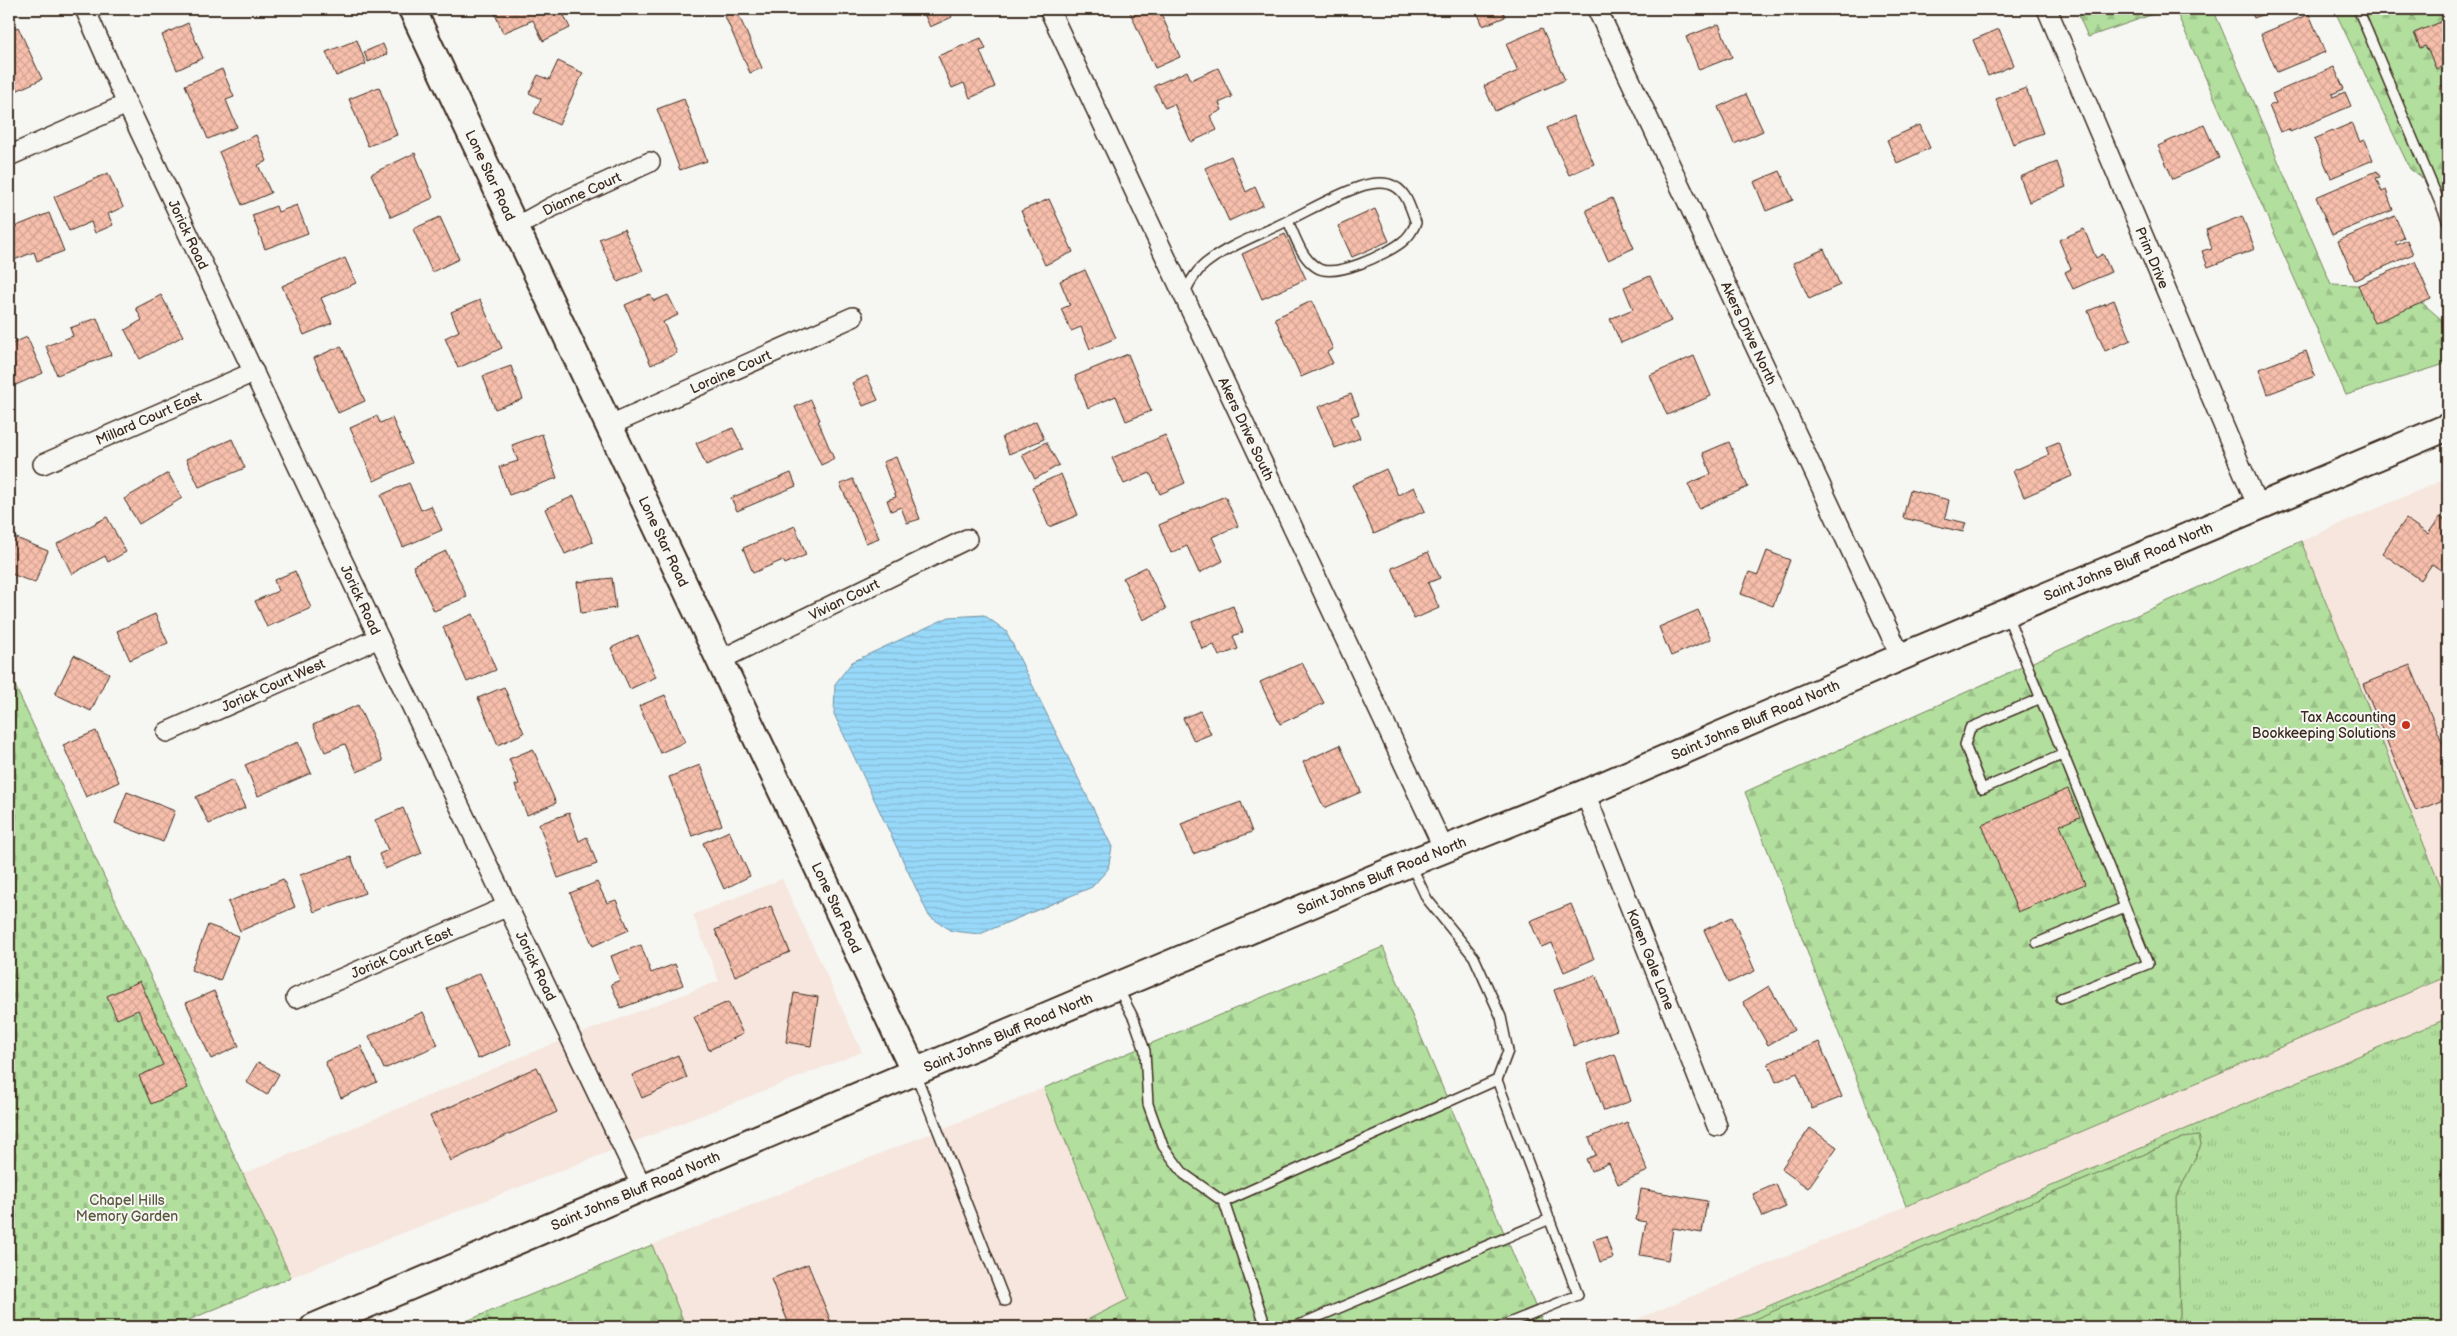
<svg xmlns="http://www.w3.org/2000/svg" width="2457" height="1336" font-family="'Balsamiq Sans',sans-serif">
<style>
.built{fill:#f6e6dd}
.grass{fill:url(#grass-tufts);stroke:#76845e}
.forest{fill:url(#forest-firs);stroke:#76845e}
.cemetery{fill:url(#cemetery-stones);stroke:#76845e}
.water{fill:url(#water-rules);stroke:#7393a2}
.building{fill:url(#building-cross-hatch);stroke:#3b2a1e}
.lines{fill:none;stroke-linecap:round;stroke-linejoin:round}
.lane-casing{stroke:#3b2a1e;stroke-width:12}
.street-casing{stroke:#3b2a1e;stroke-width:22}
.secondary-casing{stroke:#3b2a1e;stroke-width:30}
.lane{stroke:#f6f6f2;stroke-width:9}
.street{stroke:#f6f6f2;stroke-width:19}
.secondary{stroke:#f6f6f2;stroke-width:26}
.poi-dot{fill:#c8321e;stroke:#f6f6f2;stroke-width:2}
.labels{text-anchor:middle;stroke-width:4;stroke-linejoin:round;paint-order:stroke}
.street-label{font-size:14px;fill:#3b2a1e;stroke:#f6f6f2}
.poi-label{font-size:14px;fill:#3b2a1e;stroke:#f6f6f2;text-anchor:end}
.park-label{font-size:14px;fill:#59573e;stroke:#f6f6f2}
</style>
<defs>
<pattern id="grass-tufts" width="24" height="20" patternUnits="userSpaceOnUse" patternTransform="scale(1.25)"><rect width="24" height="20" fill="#b2df9e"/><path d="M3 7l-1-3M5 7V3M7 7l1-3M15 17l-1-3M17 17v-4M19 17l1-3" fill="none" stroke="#9ac088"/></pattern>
<pattern id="forest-firs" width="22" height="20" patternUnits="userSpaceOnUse" patternTransform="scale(1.25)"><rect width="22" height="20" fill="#b2df9e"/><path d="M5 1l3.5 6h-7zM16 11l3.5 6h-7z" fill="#9ac088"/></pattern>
<pattern id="cemetery-stones" width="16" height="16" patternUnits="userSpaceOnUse" patternTransform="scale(1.25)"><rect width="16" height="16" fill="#b2df9e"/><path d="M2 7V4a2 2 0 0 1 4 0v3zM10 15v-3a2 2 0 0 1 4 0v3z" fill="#9ac088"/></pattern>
<pattern id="water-rules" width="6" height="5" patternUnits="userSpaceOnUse" patternTransform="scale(1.25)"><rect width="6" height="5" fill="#98d9fa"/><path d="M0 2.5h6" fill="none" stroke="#84bad6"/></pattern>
<pattern id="building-cross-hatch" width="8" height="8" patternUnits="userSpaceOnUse" patternTransform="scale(1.25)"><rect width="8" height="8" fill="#f7bfac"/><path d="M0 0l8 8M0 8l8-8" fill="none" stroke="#d5a494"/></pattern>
</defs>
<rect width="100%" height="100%" fill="#f6f6f2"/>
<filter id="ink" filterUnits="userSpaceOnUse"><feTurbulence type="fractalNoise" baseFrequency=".02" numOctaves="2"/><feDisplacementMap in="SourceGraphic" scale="10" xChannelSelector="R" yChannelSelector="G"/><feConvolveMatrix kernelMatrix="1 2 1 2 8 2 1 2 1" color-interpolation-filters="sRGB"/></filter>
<g filter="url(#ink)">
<path class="built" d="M 2448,478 L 2448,904 L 2301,541 Z
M 782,879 L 862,1052 L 291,1277 L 243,1174 L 545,1047 L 719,981 L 693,915 Z
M 2448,976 L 2448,1327 L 1619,1327 L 1906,1206 Z
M 1044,1088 L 1129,1299 L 1073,1327 L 686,1327 L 652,1245 Z"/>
<path class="grass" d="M 2448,1018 L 2448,1327 L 2176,1327 L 2180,1315 L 2176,1198 L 2201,1145 L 2199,1136 L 2183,1138 L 1736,1327 L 1719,1327 Z"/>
<path class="forest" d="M 2076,9 L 2168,9 L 2088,37 Z
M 2175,9 L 2213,9 L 2331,284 L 2404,287 L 2442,320 L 2445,364 L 2346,395 Z
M 2334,9 L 2448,9 L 2448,182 L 2438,190 L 2410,169 Z
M 2301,541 L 2448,904 L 2448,976 L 1906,1206 L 1745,792 Z
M 1383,947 L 1544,1327 L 1073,1327 L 1129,1299 L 1044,1088 Z
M 2199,1136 L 2201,1145 L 2176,1198 L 2180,1315 L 2176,1327 L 1736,1327 L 2183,1138 Z
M 652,1245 L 686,1327 L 452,1327 Z"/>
<path class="cemetery" d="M 9,673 L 291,1277 L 172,1327 L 9,1327 Z"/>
<path class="water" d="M 984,615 L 1006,631 L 1112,847 L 1108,869 L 1092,887 L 980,934 L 952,931 L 929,916 L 834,714 L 835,684 L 852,662 L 949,617 Z"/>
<path class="building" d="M 493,9 L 561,9 L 570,28 L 543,41 L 533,20 L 503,33 Z
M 736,9 L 762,68 L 750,73 L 724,14 Z
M 922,9 L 948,9 L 952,17 L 930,27 Z
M 1133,9 L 1159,9 L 1180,57 L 1155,68 L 1129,10 Z
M 1476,9 L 1508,9 L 1503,11 L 1505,17 L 1483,26 Z
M 1946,9 L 1968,9 L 1967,12 Z
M 2250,9 L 2276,9 L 2254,18 Z
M 2409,9 L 2428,9 L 2412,16 Z
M 2309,14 L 2325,52 L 2277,72 L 2261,34 Z
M 2448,19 L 2448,64 L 2436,69 L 2429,52 L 2425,46 L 2420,48 L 2414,33 Z
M 188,23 L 203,58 L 177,70 L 162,35 Z
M 1719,24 L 1732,57 L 1699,70 L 1686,37 Z
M 18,27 L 42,79 L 16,91 L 9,77 L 9,32 Z
M 1542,28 L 1565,80 L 1495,111 L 1484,86 L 1518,71 L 1506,44 Z
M 1999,29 L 2014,65 L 1988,76 L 1973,40 Z
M 981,38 L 986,49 L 980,51 L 995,87 L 970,98 L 964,83 L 952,88 L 938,56 Z
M 357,40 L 366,64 L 336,76 L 326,52 Z
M 383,44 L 387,54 L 368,62 L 364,52 Z
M 558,61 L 583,73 L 559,125 L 534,113 L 541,99 L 529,93 L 538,75 L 549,80 Z
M 2334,67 L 2344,89 L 2332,94 L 2333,97 L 2345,92 L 2351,106 L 2290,132 L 2289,129 L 2280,132 L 2269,106 L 2276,103 L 2272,94 Z
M 1218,68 L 1232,97 L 1219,103 L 1222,110 L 1210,116 L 1217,130 L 1191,142 L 1174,104 L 1165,108 L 1154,86 L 1187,71 L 1191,80 Z
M 222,69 L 234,97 L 226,100 L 237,127 L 208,139 L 185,85 Z
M 2448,83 L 2448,108 L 2439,87 Z
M 379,87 L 397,135 L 368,146 L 349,99 Z
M 2026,88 L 2043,133 L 2013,144 L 1996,99 Z
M 1746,94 L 1763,131 L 1734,144 L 1718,107 Z
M 684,99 L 707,161 L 680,170 L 657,109 Z
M 1573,116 L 1594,164 L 1569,175 L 1547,128 Z
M 2352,123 L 2360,142 L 2365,140 L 2373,160 L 2331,178 L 2314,139 Z
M 1920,125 L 1930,148 L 1897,163 L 1887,140 Z
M 2204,125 L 2219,158 L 2173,179 L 2158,146 Z
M 256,135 L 267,161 L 258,165 L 271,193 L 242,205 L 219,152 Z
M 415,153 L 433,198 L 391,217 L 371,174 Z
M 1231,156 L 1246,192 L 1255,187 L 1263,205 L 1229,221 L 1205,168 Z
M 2057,162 L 2066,187 L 2029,202 L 2020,177 Z
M 1780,171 L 1793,200 L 1766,211 L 1754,182 Z
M 2377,171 L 2380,177 L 2376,178 L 2382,192 L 2386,190 L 2393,210 L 2332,235 L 2316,197 Z
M 108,173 L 123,207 L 108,214 L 113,225 L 95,233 L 91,222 L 69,231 L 54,197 Z
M 1612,198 L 1634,248 L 1608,260 L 1586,210 Z
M 1049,199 L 1073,252 L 1045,265 L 1021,211 Z
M 297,205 L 308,233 L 265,249 L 252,215 L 276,206 L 278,212 Z
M 1375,209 L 1389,241 L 1352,257 L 1338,226 Z
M 49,213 L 64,251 L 37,261 L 34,252 L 9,262 L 9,229 Z
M 2242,216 L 2255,249 L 2208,267 L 2202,251 L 2212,248 L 2206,230 Z
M 2395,216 L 2404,238 L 2395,242 L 2397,245 L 2407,240 L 2413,254 L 2355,280 L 2338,241 Z
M 440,217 L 459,259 L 432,272 L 413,229 Z
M 624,229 L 643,271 L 618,282 L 599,239 Z
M 2084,229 L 2096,258 L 2103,254 L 2111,272 L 2073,289 L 2065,272 L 2071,269 L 2059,240 Z
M 1285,234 L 1306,279 L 1262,299 L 1242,254 Z
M 1824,249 L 1840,285 L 1809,299 L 1793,263 Z
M 345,258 L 356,283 L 321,298 L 332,323 L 304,335 L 282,286 Z
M 2415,261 L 2431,299 L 2374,323 L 2358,285 Z
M 1085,270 L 1116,338 L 1090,349 L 1081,327 L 1071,331 L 1061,309 L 1070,305 L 1060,281 Z
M 1650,276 L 1671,321 L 1621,343 L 1610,319 L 1633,309 L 1624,287 Z
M 650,294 L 654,301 L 668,295 L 678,315 L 663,322 L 677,353 L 651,365 L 625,305 Z
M 161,295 L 183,336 L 140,359 L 125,330 L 142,320 L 136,308 Z
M 480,300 L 502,348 L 458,368 L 445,338 L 459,331 L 451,312 Z
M 2114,300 L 2131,340 L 2105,351 L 2088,311 Z
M 1312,301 L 1333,349 L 1327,352 L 1333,363 L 1301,377 L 1275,318 Z
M 97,318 L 111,355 L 57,375 L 46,346 L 73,336 L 70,328 Z
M 27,337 L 43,373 L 9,388 L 9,345 Z
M 341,346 L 365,401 L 338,413 L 314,358 Z
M 2306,351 L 2315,376 L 2268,394 L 2259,369 Z
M 1128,354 L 1151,411 L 1126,421 L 1116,396 L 1088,408 L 1075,376 Z
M 1694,356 L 1711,396 L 1667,415 L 1650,375 Z
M 511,366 L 523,399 L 495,409 L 483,376 Z
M 867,376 L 878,400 L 863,406 L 852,383 Z
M 1351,394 L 1359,414 L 1351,417 L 1360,438 L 1335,448 L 1318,407 Z
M 811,400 L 820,420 L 818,421 L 834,459 L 821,465 L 795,407 Z
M 377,416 L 380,423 L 392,418 L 412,463 L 374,481 L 350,428 Z
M 1036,421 L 1044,439 L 1009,454 L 1002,437 Z
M 733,428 L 743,449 L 706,465 L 696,443 Z
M 542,434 L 557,478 L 509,495 L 499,467 L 518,461 L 512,445 Z
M 1165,435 L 1185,483 L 1160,494 L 1150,473 L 1124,484 L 1112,458 Z
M 232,439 L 245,468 L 199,487 L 186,459 Z
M 1046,442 L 1059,465 L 1035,479 L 1022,455 Z
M 1729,442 L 1748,487 L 1699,508 L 1688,484 L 1711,474 L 1703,453 Z
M 2058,442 L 2072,476 L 2024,497 L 2013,471 L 2049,455 L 2046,447 Z
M 896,457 L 920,519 L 907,523 L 901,507 L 891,511 L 887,500 L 896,497 L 883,462 Z
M 1386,469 L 1398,495 L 1414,487 L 1425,511 L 1374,534 L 1352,485 Z
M 168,473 L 182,498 L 139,524 L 124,499 Z
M 791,473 L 796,486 L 737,511 L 731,498 Z
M 1061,474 L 1078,515 L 1049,527 L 1032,487 Z
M 853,479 L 879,538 L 866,543 L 840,484 Z
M 409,483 L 421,510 L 431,506 L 442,530 L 403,547 L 381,495 Z
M 1910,490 L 1949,500 L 1945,518 L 1966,523 L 1963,532 L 1903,518 Z
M 574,496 L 593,542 L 565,554 L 545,509 Z
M 1225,496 L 1238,526 L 1212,537 L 1223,561 L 1199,573 L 1187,546 L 1171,553 L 1159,525 Z
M 107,517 L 126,552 L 108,562 L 105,556 L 72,574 L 57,544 Z
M 2440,517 L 2448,522 L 2448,575 L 2432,564 L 2421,580 L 2382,553 L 2406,519 L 2428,534 Z
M 795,526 L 806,555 L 785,564 L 783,560 L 753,573 L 743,548 Z
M 9,535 L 48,551 L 35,583 L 9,573 Z
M 446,551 L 467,597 L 434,611 L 413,566 Z
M 1767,551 L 1790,560 L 1773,606 L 1741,594 L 1749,572 L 1758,575 Z
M 1428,552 L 1440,578 L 1428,583 L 1439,608 L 1414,619 L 1392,568 Z
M 1146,567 L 1166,609 L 1143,620 L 1123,578 Z
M 295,571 L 311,608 L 267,627 L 255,601 L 278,591 L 274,580 Z
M 612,578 L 616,608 L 581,613 L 577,582 Z
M 1233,606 L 1243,632 L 1233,636 L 1238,649 L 1219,656 L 1214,645 L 1202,649 L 1192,622 Z
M 1698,610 L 1711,639 L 1671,656 L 1659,627 Z
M 155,614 L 168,643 L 130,660 L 117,631 Z
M 473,614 L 496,670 L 467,682 L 443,627 Z
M 638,635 L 656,677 L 630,689 L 611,648 Z
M 74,655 L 109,673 L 91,711 L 55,694 Z
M 1302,663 L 1324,703 L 1280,724 L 1260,682 Z
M 2410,665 L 2448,756 L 2448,798 L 2416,811 L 2363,684 Z
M 504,687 L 524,733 L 498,745 L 478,698 Z
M 665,695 L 685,742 L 660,753 L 639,706 Z
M 358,705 L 383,761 L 357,772 L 345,744 L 325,752 L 313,725 Z
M 1200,711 L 1211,734 L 1194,741 L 1183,718 Z
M 96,731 L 119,782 L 86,797 L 63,745 Z
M 298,742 L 311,773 L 258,796 L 245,765 Z
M 1340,745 L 1361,792 L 1324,808 L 1303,762 Z
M 533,749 L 556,803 L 527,815 L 515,785 L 519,784 L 509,759 Z
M 700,765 L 722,825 L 692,836 L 669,777 Z
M 233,780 L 245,808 L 209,824 L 196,797 Z
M 2068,789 L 2080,817 L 2060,825 L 2085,884 L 2018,912 L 1982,825 Z
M 127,792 L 175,811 L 163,842 L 115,823 Z
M 1241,802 L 1252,832 L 1193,854 L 1181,824 Z
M 403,808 L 422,853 L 385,869 L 379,854 L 388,850 L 375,820 Z
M 569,813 L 579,841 L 587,837 L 597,864 L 558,878 L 539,824 Z
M 729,831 L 750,876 L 724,889 L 703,843 Z
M 351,857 L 365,893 L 314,912 L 300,875 Z
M 283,879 L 295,907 L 240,931 L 228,902 Z
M 597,882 L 607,903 L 616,900 L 629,930 L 593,946 L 570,893 Z
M 1571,904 L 1594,959 L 1564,972 L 1552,943 L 1541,947 L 1530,921 Z
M 771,906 L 790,952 L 735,976 L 715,930 Z
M 1732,917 L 1755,971 L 1728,983 L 1704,930 Z
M 208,925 L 238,936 L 220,981 L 191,970 Z
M 641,945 L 651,973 L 675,964 L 683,985 L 621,1008 L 611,984 L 620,980 L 611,956 Z
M 480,973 L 511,1044 L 478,1059 L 446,988 Z
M 1596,975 L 1617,1030 L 1574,1046 L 1554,990 Z
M 140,981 L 188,1088 L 151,1104 L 139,1076 L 163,1065 L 138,1010 L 117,1019 L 107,996 Z
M 1769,986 L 1794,1030 L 1768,1045 L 1743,1002 Z
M 214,991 L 239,1046 L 211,1059 L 186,1003 Z
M 794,993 L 818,997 L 811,1046 L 786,1042 Z
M 728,1002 L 743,1034 L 709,1050 L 694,1017 Z
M 423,1012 L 438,1045 L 384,1069 L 369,1036 Z
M 1819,1042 L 1842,1097 L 1812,1109 L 1797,1073 L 1776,1082 L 1768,1063 Z
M 361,1046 L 377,1082 L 341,1098 L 325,1062 Z
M 1615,1054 L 1631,1101 L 1604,1111 L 1587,1064 Z
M 678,1055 L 687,1078 L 642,1098 L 632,1075 Z
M 258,1062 L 279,1074 L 267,1095 L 246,1082 Z
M 537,1067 L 557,1112 L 451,1161 L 430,1116 Z
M 1627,1122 L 1648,1171 L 1618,1184 L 1609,1163 L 1591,1171 L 1586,1159 L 1596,1155 L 1589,1138 Z
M 1810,1128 L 1837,1147 L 1808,1188 L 1781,1169 Z
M 1776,1184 L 1786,1207 L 1763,1217 L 1753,1194 Z
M 1641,1189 L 1707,1201 L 1702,1233 L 1673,1228 L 1668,1260 L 1640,1255 L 1646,1222 L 1636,1220 Z
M 1606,1236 L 1613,1258 L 1600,1262 L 1593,1240 Z
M 808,1264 L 833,1327 L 790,1327 L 771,1279 Z"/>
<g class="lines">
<g class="lane-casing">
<path id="lane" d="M 2358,9 L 2448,222
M 1184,294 C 1190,282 1197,269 1209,261 C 1230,245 1259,235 1283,223 C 1308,211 1333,196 1359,187 C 1368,184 1380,182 1389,184 C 1407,189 1410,208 1416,223 C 1412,231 1409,237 1402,242 C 1387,254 1333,280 1316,267 C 1301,257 1295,236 1288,221
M 2007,615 L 2148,964 L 2061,998
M 2041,698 L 1970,728 L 1965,745 L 1982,789 L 2064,754
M 2037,943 L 2125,907
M 1118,988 L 1134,1019 L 1145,1051 L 1148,1104 L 1163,1146 L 1184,1174 L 1224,1202 L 1266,1327
M 916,1075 L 1005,1301
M 1497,1080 L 1578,1295 L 1499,1327
M 1224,1202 L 1497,1080 L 1508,1051 L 1501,1017 L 1474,957 L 1427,899 L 1411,865
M 1294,1327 L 1550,1219"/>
</g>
<g class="street-casing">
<g id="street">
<path id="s1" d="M 85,9 L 127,104 L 379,638 L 643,1189"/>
<path id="s2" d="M 1049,9 L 1444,849"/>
<path id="s3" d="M 1597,9 L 1901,657"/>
<path id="s4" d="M 2047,9 L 2258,507"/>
<path d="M 9,156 L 127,104"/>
<path id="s5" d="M 514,228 L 550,208 L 650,162"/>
<path id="s6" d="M 608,426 L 853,317"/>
<path id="s7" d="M 43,464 L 254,372"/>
<path id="s8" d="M 720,660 L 967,539"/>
<path id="s9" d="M 167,732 L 379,638"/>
<path id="s10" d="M 1585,793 L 1717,1126"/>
<path id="s11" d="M 296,998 L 506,907"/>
</g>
</g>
<g class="secondary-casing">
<g id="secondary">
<path id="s12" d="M 412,9 L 915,1073"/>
<path id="s13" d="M 314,1327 L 1117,986 L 1410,863 L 1585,793 L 1901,657 L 2448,427"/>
</g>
</g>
<use href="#lane" class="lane"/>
<use href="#street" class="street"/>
<use href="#secondary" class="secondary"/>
</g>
</g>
<circle class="poi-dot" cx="2406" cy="725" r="5"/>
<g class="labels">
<g class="street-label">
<text dy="5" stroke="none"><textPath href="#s12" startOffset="184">Lone Star Road</textPath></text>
<text dy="5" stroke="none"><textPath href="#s5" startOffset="76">Dianne Court</textPath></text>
<text dy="5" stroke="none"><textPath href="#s1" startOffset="248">Jorick Road</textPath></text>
<text dy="5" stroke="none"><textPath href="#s4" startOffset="270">Prim Drive</textPath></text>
<text dy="5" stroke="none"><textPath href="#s3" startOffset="358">Akers Drive North</textPath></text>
<text dy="5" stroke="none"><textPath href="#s6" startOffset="134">Loraine Court</textPath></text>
<text dy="5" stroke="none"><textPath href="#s7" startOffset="115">Millard Court East</textPath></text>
<text dy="5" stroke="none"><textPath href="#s2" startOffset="464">Akers Drive South</textPath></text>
<text dy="5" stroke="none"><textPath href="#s12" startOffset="589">Lone Star Road</textPath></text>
<text dy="5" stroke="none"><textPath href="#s13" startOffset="1969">Saint Johns Bluff Road North</textPath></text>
<text dy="5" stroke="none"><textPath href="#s8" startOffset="138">Vivian Court</textPath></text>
<text dy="5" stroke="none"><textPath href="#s1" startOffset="652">Jorick Road</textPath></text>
<text dy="5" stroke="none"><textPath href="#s9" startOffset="116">Jorick Court West</textPath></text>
<text dy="5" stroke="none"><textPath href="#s13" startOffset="1564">Saint Johns Bluff Road North</textPath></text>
<text dy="5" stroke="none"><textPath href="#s13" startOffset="1159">Saint Johns Bluff Road North</textPath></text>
<text dy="5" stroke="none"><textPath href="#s12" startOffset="994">Lone Star Road</textPath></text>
<text dy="5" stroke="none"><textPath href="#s11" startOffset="115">Jorick Court East</textPath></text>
<text dy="5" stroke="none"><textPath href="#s10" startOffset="179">Karen Gale Lane</textPath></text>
<text dy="5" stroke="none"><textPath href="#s1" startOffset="1058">Jorick Road</textPath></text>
<text dy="5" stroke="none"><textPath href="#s13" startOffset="754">Saint Johns Bluff Road North</textPath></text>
<text dy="5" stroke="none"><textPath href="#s13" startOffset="349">Saint Johns Bluff Road North</textPath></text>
</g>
<g class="poi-label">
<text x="2396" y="722">Tax Accounting<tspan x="2396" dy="16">Bookkeeping Solutions</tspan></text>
</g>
<g class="park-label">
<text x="127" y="1205">Chapel Hills<tspan x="127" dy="16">Memory Garden</tspan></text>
</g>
</g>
<rect width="2457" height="1336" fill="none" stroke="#f6f6f2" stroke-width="30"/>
<rect x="15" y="15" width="2427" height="1306" fill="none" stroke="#3b2a1e" stroke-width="2" filter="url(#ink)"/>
</svg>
